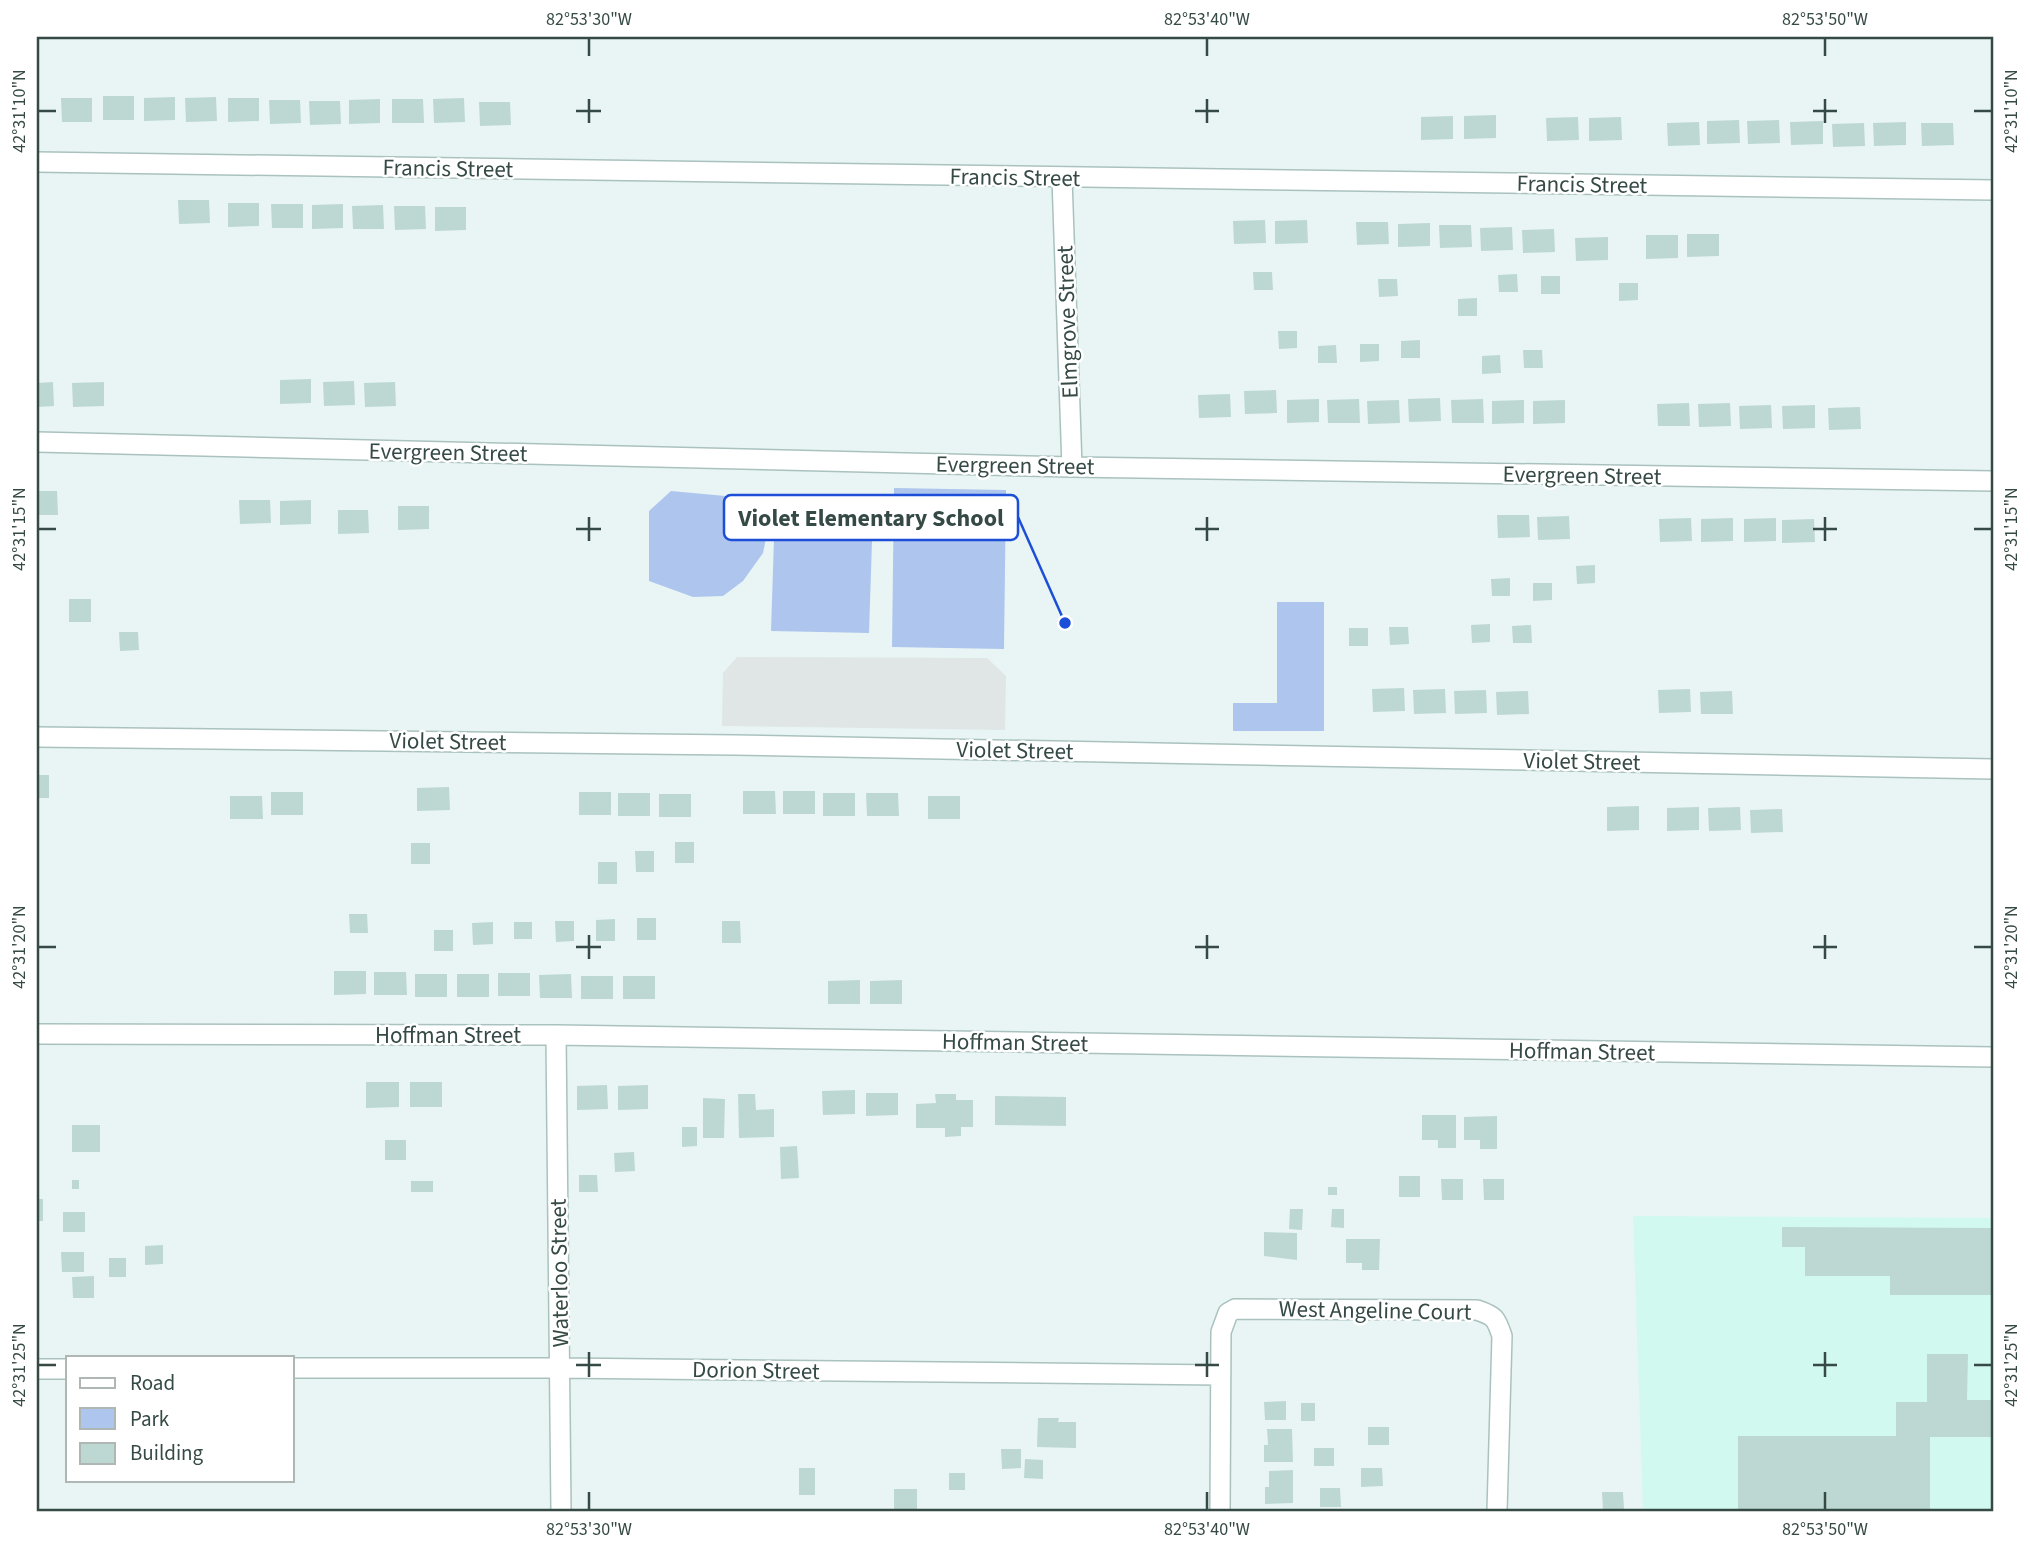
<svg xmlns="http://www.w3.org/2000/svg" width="2030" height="1548" font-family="'Source Sans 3',sans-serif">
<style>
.commercial{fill:#d2f9ef}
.green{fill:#aec6ed}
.parking{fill:#e0e6e5}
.building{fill:#bdd8d2}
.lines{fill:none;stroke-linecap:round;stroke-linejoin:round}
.minor-casing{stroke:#aac2be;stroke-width:22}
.minor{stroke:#fff;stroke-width:19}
.ticks{fill:none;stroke:#364a45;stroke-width:2.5}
.labels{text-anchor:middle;stroke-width:5;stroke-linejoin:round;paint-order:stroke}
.street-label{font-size:23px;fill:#364a45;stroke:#fff}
.leader{fill:none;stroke:#1d4ed8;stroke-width:2.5}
.callout-dot{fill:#1d4ed8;stroke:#fff;stroke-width:2.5}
.callout{fill:#fff;stroke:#1d4ed8;stroke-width:2.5}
.callout-label{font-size:24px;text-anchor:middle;font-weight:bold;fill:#364a45}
.neatline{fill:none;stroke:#364a45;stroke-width:2.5}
.ticks-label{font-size:18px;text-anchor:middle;fill:#364a45}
</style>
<rect width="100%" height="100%" fill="#e8f5f4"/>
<path class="commercial" d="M 1633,1216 L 1993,1218 L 1993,1511 L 1643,1511 Z"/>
<path class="green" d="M 894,488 L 1006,490 L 1004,649 L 892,647 Z
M 671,491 L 758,499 L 767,534 L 763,553 L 743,581 L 723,596 L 693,597 L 649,581 L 649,511 Z
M 775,508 L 873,510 L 869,633 L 771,631 Z
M 1277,602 L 1324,602 L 1324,731 L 1233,731 L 1233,703 L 1277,703 Z"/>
<path class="parking" d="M 737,657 L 987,658 L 1006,676 L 1005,730 L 722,726 L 723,673 Z"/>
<path class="building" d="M 103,96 L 134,96 L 134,120 L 103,120 Z
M 175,97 L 175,120 L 144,121 L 144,98 Z
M 216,97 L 217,121 L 186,122 L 185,98 Z
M 61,98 L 92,98 L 92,122 L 62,122 Z
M 228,98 L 259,98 L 259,121 L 228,122 Z
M 464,98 L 465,122 L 434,123 L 433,99 Z
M 380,99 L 380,123 L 349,124 L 349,100 Z
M 392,99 L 423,99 L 424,123 L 392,123 Z
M 269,100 L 300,100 L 301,123 L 270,124 Z
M 309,101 L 340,101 L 341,124 L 310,125 Z
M 479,102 L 510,102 L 511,125 L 480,126 Z
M 1496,115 L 1496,138 L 1464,139 L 1464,116 Z
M 1453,116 L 1453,139 L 1421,140 L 1421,117 Z
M 1578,117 L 1579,140 L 1547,141 L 1546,118 Z
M 1621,117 L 1622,140 L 1589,141 L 1589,118 Z
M 1739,120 L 1740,143 L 1707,144 L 1707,121 Z
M 1779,120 L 1780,143 L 1748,144 L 1747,121 Z
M 1823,121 L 1823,144 L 1791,145 L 1790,122 Z
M 1699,122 L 1700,145 L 1668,146 L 1667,123 Z
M 1906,122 L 1906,145 L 1874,146 L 1873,123 Z
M 1864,123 L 1865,146 L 1833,147 L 1832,124 Z
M 1921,123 L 1953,123 L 1954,145 L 1922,146 Z
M 178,200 L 209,200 L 210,223 L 179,224 Z
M 228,203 L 259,203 L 259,226 L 228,227 Z
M 271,204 L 303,204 L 303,228 L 272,228 Z
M 343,204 L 343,228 L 312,229 L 312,205 Z
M 383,205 L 384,229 L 353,229 L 352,206 Z
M 394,206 L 425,206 L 426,229 L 395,230 Z
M 435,207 L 466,207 L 466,230 L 435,231 Z
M 1265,220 L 1266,243 L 1234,244 L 1233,221 Z
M 1307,220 L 1308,243 L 1275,244 L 1275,221 Z
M 1356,222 L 1388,222 L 1389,244 L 1357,245 Z
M 1430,223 L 1430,246 L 1398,247 L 1398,224 Z
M 1439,225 L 1471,225 L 1472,247 L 1440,248 Z
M 1512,227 L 1513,250 L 1481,251 L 1480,228 Z
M 1554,229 L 1555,252 L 1523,253 L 1522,230 Z
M 1687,234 L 1719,234 L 1719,256 L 1687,257 Z
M 1646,235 L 1678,235 L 1678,258 L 1646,259 Z
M 1608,237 L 1608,260 L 1576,261 L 1575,238 Z
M 1253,272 L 1272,272 L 1273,290 L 1254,290 Z
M 1517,274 L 1518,292 L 1499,292 L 1498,275 Z
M 1541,276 L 1560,276 L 1560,294 L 1541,294 Z
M 1378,279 L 1397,279 L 1398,296 L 1379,297 Z
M 1619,283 L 1638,283 L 1638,300 L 1619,301 Z
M 1477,298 L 1477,316 L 1458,316 L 1458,299 Z
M 1278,331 L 1297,331 L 1297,348 L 1279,349 Z
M 1420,340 L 1420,358 L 1401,358 L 1401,341 Z
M 1360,344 L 1379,344 L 1379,361 L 1360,362 Z
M 1336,345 L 1337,363 L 1318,363 L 1318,346 Z
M 1523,350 L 1542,350 L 1543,368 L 1524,368 Z
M 1500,355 L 1501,373 L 1482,374 L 1482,356 Z
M 311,379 L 311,403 L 280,404 L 280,380 Z
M 354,381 L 355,405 L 324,406 L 323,382 Z
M 53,382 L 54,406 L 37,407 L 37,383 Z
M 104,382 L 104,406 L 73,407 L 72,383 Z
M 395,382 L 396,406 L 365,407 L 364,383 Z
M 1276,390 L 1277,413 L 1245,414 L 1244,391 Z
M 1230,394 L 1231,417 L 1199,418 L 1198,395 Z
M 1440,398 L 1441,421 L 1409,422 L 1408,399 Z
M 1319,399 L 1319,422 L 1287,423 L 1287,400 Z
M 1359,399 L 1360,423 L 1328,423 L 1327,400 Z
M 1483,399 L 1484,423 L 1452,423 L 1451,400 Z
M 1399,400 L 1400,423 L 1368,424 L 1367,401 Z
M 1524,400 L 1524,423 L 1492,424 L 1492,401 Z
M 1565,400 L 1565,423 L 1533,424 L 1533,401 Z
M 1689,403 L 1690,426 L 1658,426 L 1657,404 Z
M 1730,403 L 1731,426 L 1699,427 L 1698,404 Z
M 1771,405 L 1772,428 L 1740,429 L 1739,406 Z
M 1815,405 L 1815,428 L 1783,429 L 1782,406 Z
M 1860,407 L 1861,429 L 1829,430 L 1828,408 Z
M 37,491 L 57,491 L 58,515 L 37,515 Z
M 239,500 L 270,500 L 271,523 L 240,524 Z
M 311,500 L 311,524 L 280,525 L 280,501 Z
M 398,506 L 429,506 L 429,529 L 398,530 Z
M 338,510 L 368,510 L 369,533 L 338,534 Z
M 1497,515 L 1529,515 L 1530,537 L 1498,538 Z
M 1569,516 L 1570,539 L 1538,540 L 1537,517 Z
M 1691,518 L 1692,541 L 1660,542 L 1659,519 Z
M 1733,518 L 1733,541 L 1701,542 L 1701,519 Z
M 1776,518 L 1776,541 L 1744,542 L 1744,519 Z
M 1814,519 L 1815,542 L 1782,543 L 1782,520 Z
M 1595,565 L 1595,583 L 1577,584 L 1576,566 Z
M 1510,578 L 1510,596 L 1492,596 L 1491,579 Z
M 1533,583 L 1552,583 L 1552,600 L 1533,601 Z
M 69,599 L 91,599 L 91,622 L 69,622 Z
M 1490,624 L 1490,642 L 1472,643 L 1471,625 Z
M 1531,625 L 1532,643 L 1513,643 L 1512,626 Z
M 1389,627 L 1408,627 L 1409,644 L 1390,645 Z
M 1349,628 L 1368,628 L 1368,646 L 1349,646 Z
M 119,632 L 138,632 L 139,650 L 120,651 Z
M 37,637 L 39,637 L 39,655 L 37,654 Z
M 1404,688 L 1405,711 L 1373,712 L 1372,689 Z
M 1445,689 L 1446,713 L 1414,714 L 1413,690 Z
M 1690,689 L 1691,712 L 1659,713 L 1658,690 Z
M 1486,690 L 1487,713 L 1455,714 L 1454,691 Z
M 1528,691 L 1529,714 L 1497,715 L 1496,692 Z
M 1732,691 L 1733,714 L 1701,714 L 1700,692 Z
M 37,775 L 49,775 L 49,798 L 37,798 Z
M 449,787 L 450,810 L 417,811 L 417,788 Z
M 743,791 L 775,791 L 776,814 L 743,814 Z
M 783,791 L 815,791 L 815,814 L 783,814 Z
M 271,792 L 303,792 L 303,815 L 271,815 Z
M 579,792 L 611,792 L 611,815 L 579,815 Z
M 618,793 L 650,793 L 650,816 L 618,816 Z
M 823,793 L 855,793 L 855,816 L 823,816 Z
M 866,793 L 898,793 L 899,816 L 867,816 Z
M 659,794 L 691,794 L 691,817 L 659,817 Z
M 230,796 L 262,796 L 263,819 L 230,819 Z
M 928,796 L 960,796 L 960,819 L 928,819 Z
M 1639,806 L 1639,830 L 1607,831 L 1607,807 Z
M 1699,807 L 1699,830 L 1667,831 L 1667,808 Z
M 1740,807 L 1741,830 L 1709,831 L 1708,808 Z
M 1782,809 L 1783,832 L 1751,833 L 1750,810 Z
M 675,842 L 694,842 L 694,863 L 675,863 Z
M 411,843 L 430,843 L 430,864 L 411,864 Z
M 635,851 L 654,851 L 654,872 L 636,872 Z
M 598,862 L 617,862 L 617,884 L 598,884 Z
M 349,914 L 367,914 L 368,933 L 350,933 Z
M 637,918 L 656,918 L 656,940 L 637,940 Z
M 615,919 L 615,941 L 596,941 L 596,920 Z
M 555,921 L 574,921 L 574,941 L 556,942 Z
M 722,921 L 740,921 L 741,943 L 722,943 Z
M 493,922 L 493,944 L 473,945 L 472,923 Z
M 514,922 L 532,922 L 532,939 L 514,939 Z
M 434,930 L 453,930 L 453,951 L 434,951 Z
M 334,971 L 366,971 L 366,994 L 334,995 Z
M 374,972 L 406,972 L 407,995 L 374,995 Z
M 498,973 L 530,973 L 530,996 L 498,996 Z
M 415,974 L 447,974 L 447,997 L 415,997 Z
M 457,974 L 489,974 L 489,997 L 457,997 Z
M 571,974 L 572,998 L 540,998 L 539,975 Z
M 581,976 L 613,976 L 613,999 L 581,999 Z
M 623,976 L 655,976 L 655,999 L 623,999 Z
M 860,980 L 860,1004 L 828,1004 L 828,981 Z
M 902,980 L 902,1004 L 870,1004 L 870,981 Z
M 366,1082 L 399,1082 L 399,1107 L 366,1108 Z
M 410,1082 L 442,1082 L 442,1107 L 410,1107 Z
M 607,1085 L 608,1109 L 577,1110 L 577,1086 Z
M 648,1085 L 648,1109 L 618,1110 L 618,1086 Z
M 855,1090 L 855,1114 L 823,1115 L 822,1091 Z
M 866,1093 L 898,1093 L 898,1115 L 866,1116 Z
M 738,1094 L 755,1094 L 756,1110 L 774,1109 L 774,1137 L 739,1138 Z
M 935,1094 L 956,1094 L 956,1100 L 973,1100 L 973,1127 L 961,1127 L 961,1136 L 945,1137 L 945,1128 L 916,1128 L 916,1104 L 936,1103 Z
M 995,1096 L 1066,1097 L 1066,1126 L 995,1125 Z
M 703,1098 L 725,1099 L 724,1138 L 703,1138 Z
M 1422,1115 L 1456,1115 L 1456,1148 L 1438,1148 L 1438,1140 L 1422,1140 Z
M 1497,1116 L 1497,1149 L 1480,1149 L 1480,1140 L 1464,1140 L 1464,1117 Z
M 72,1125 L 100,1125 L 100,1152 L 72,1152 Z
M 682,1127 L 697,1127 L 697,1146 L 682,1147 Z
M 385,1140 L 406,1140 L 406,1160 L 385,1160 Z
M 797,1146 L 799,1178 L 781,1179 L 780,1147 Z
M 634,1152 L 635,1171 L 615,1172 L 614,1153 Z
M 579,1175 L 597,1175 L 598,1192 L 579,1192 Z
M 1399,1176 L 1420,1176 L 1420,1197 L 1399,1197 Z
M 1441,1179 L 1463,1179 L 1463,1200 L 1442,1200 Z
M 1483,1179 L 1504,1179 L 1504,1200 L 1484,1200 Z
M 72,1180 L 79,1180 L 79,1189 L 72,1189 Z
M 411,1181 L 433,1181 L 433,1192 L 411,1192 Z
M 1328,1187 L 1337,1187 L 1337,1195 L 1328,1195 Z
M 37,1199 L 43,1199 L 43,1221 L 37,1221 Z
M 1290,1209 L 1303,1209 L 1302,1230 L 1289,1229 Z
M 1332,1209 L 1344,1209 L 1344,1228 L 1331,1227 Z
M 63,1212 L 85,1212 L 85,1232 L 63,1232 Z
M 1782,1227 L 1993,1228 L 1993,1295 L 1890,1295 L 1890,1276 L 1805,1276 L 1805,1247 L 1782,1247 Z
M 1264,1232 L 1297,1233 L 1297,1260 L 1264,1256 Z
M 1346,1239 L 1380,1239 L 1379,1270 L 1362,1270 L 1362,1263 L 1346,1263 Z
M 163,1245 L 163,1264 L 145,1265 L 145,1246 Z
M 61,1252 L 84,1252 L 84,1272 L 62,1272 Z
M 109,1258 L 126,1258 L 126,1277 L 109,1277 Z
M 94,1276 L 94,1298 L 73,1298 L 72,1277 Z
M 1927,1354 L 1968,1354 L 1967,1400 L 1993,1400 L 1993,1437 L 1930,1437 L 1930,1511 L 1738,1511 L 1738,1436 L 1896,1436 L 1896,1402 L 1927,1402 Z
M 1286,1401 L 1286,1420 L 1265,1420 L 1264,1402 Z
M 1301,1403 L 1315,1403 L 1315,1421 L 1301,1421 Z
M 1038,1418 L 1059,1418 L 1058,1422 L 1076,1422 L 1076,1448 L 1037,1447 Z
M 1368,1427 L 1389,1427 L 1389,1445 L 1368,1445 Z
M 1267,1429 L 1292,1429 L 1293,1462 L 1264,1462 L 1264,1445 L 1268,1445 Z
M 1314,1448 L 1334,1448 L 1334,1466 L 1314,1466 Z
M 1001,1449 L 1021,1449 L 1021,1468 L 1002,1469 Z
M 1025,1459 L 1043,1460 L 1043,1479 L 1024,1478 Z
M 799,1468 L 815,1468 L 815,1495 L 799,1495 Z
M 1361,1468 L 1382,1468 L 1383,1486 L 1361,1487 Z
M 1293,1470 L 1293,1503 L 1265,1504 L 1265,1487 L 1269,1487 L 1269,1471 Z
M 949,1473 L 965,1473 L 965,1490 L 949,1490 Z
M 1320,1488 L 1340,1488 L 1341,1507 L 1320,1507 Z
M 894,1489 L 917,1489 L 917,1509 L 894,1510 Z
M 1602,1492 L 1623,1492 L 1624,1509 L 1603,1510 Z"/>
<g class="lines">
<g class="minor-casing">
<path id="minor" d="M 37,162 L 1993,190
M 1062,178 L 1072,467
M 37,442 L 1072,467 L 1993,481
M 37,737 L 735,745 L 1993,769
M 37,1034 L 556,1035 L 1993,1057
M 556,1035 L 561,1511
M 292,1368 L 561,1368 L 1220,1375
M 37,1369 L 68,1369
M 1220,1511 L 1221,1332 L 1228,1313 L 1235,1309 L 1477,1310 C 1495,1316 1496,1318 1502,1336 L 1497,1511"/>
</g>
<use href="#minor" class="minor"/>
</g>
<path class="ticks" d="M 589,38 L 589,56M 1207,38 L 1207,56M 1825,38 L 1825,56M 589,99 L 589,123M 1207,99 L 1207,123M 1825,99 L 1825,123M 38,111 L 56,111M 576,111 L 601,111M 1195,111 L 1219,111M 1813,111 L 1837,111M 1974,111 L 1992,111M 589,517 L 589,541M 1207,517 L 1207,541M 1825,517 L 1825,541M 38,529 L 56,529M 576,529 L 601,529M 1195,529 L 1219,529M 1813,529 L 1837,529M 1974,529 L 1992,529M 589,935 L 589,959M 1207,935 L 1207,959M 1825,935 L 1825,959M 38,947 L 56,947M 576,947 L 601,947M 1195,947 L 1219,947M 1813,947 L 1837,947M 1974,947 L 1992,947M 589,1352 L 589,1377M 1207,1352 L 1207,1377M 1825,1352 L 1825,1377M 38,1365 L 56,1365M 576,1365 L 601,1365M 1195,1365 L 1219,1365M 1813,1365 L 1837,1365M 1974,1365 L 1992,1365M 589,1492 L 589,1510M 1207,1492 L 1207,1510M 1825,1492 L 1825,1510"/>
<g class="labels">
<g class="street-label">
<text transform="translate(448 168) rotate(1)" y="8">Francis Street</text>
<text transform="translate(1015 177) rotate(1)" y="8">Francis Street</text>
<text transform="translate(1582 184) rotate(1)" y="8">Francis Street</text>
<text transform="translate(1067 322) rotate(-92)" y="8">Elmgrove Street</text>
<text transform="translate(448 452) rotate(1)" y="8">Evergreen Street</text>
<text transform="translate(1015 465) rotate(1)" y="8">Evergreen Street</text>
<text transform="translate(1582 475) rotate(1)" y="8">Evergreen Street</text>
<text transform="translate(448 741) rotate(1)" y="8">Violet Street</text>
<text transform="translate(1015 750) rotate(1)" y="8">Violet Street</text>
<text transform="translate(1582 761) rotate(1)" y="8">Violet Street</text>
<text x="448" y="1043">Hoffman Street</text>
<text transform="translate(1015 1042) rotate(1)" y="8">Hoffman Street</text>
<text transform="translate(1582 1051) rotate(1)" y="8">Hoffman Street</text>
<text transform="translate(559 1273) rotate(-91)" y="8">Waterloo Street</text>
<text transform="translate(1375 1310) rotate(1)" y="8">West Angeline Court</text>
<text transform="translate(756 1370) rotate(1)" y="8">Dorion Street</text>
</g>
</g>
<path class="leader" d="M1065 623L1018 517"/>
<circle class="callout-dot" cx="1065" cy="623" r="7"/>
<rect class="callout" x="724" y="495" width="294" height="45" rx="7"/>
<g class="callout-label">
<text x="871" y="526">Violet Elementary School</text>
</g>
<rect width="2030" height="1548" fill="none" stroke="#ffffff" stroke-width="77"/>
<rect x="66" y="1356" width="228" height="126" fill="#ffffff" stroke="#afb7b5" stroke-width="2"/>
<rect x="80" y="1378" width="35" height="10" fill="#ffffff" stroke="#afb7b5" stroke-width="2"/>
<text x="130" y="1390" font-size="21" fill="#364a45">Road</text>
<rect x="80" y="1408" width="35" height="21" fill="#aec6ed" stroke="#afb7b5" stroke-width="2"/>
<text x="130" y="1426" font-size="21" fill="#364a45">Park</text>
<rect x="80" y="1443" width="35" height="21" fill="#bdd8d2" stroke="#afb7b5" stroke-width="2"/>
<text x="130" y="1460" font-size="21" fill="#364a45">Building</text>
<rect x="38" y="38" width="1954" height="1472" class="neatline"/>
<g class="ticks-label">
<text x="589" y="25">82°53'30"W</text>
<text x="1207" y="25">82°53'40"W</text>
<text x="1825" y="25">82°53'50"W</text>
<text transform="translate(2011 111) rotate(-90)" y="6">42°31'10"N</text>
<text transform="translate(19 111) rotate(-90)" y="6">42°31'10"N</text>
<text transform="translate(2011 529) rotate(-90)" y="6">42°31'15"N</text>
<text transform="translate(19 529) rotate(-90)" y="6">42°31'15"N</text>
<text transform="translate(2011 947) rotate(-90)" y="6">42°31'20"N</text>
<text transform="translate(19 947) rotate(-90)" y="6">42°31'20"N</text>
<text transform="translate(2011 1365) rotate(-90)" y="6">42°31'25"N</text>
<text transform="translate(19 1365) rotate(-90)" y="6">42°31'25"N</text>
<text x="589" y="1535">82°53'30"W</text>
<text x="1207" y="1535">82°53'40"W</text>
<text x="1825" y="1535">82°53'50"W</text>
</g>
</svg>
